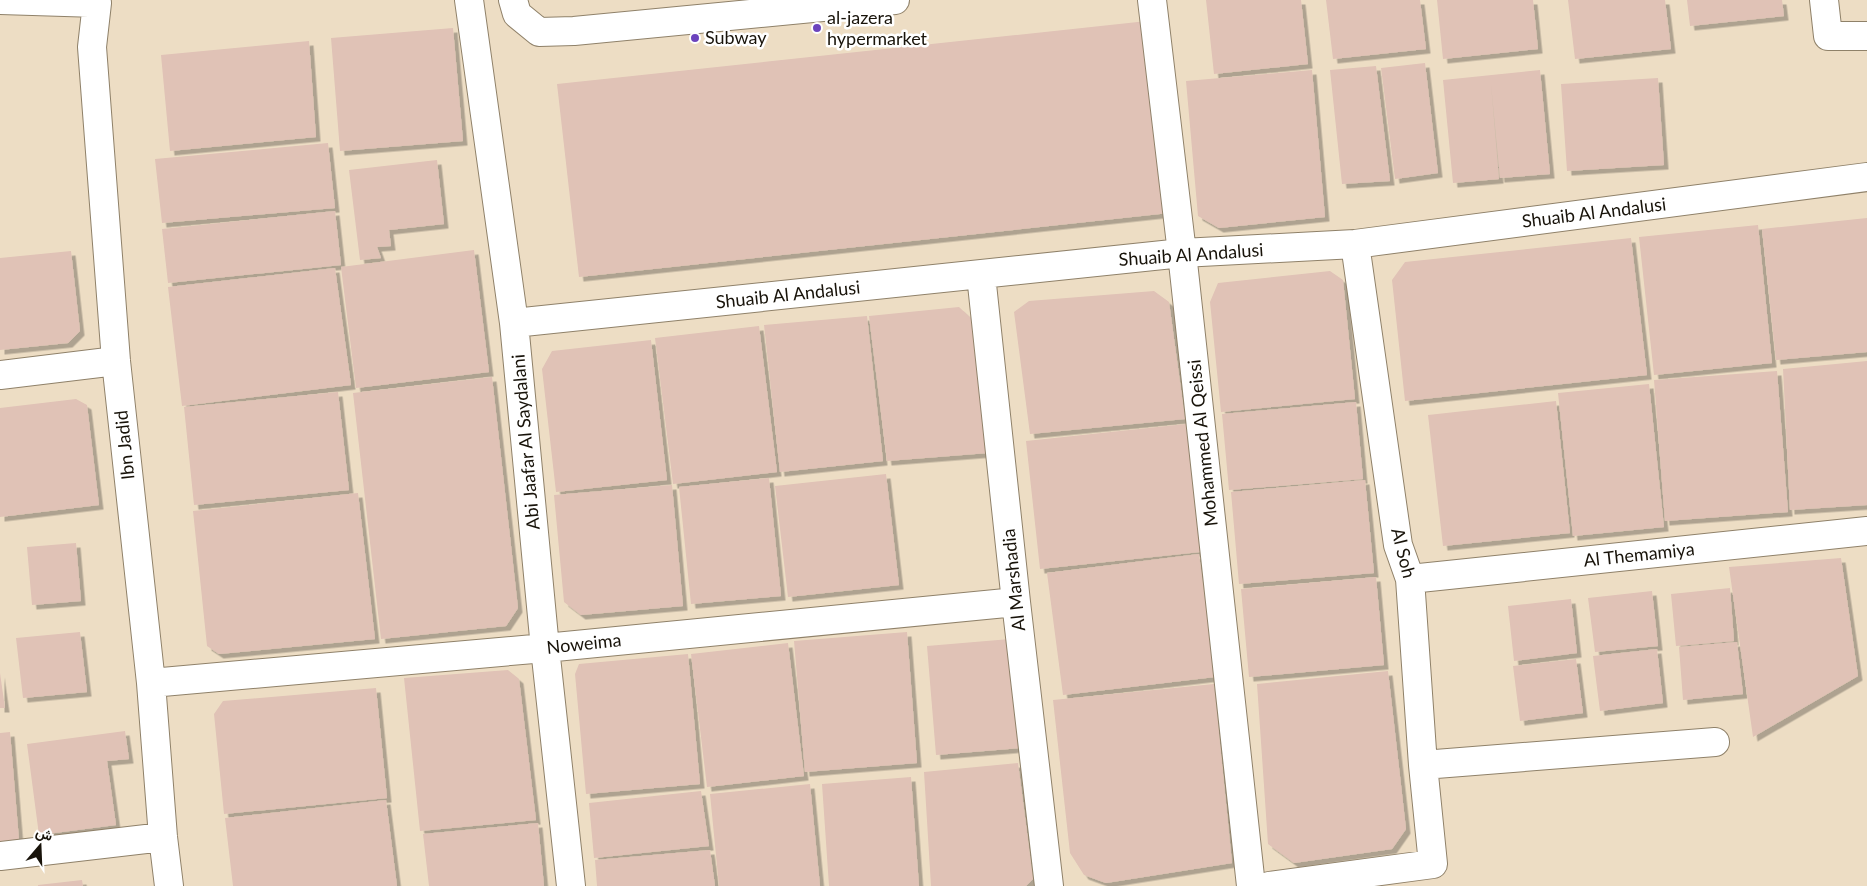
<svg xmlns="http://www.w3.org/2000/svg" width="1867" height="886" font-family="Lato,Vazirmatn,sans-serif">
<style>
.building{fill:#e0c2b6;filter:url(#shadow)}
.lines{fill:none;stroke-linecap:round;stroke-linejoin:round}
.minor-casing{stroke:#8f8169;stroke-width:30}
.minor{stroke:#fff;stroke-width:28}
.poi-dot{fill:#6c44bd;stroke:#fff;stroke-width:2}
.labels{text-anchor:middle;stroke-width:5;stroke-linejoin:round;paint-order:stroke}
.poi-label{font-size:18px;fill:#18130a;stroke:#fff;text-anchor:start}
.street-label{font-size:18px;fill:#18130a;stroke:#fff}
</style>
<defs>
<filter id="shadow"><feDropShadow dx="4.5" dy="4.5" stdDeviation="0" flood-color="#0004"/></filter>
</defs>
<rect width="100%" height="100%" fill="#edddc4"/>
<path class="building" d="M 1206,0 L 1301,0 L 1308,64 L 1214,74 Z
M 1326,0 L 1420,0 L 1426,49 L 1333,59 Z
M 1437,0 L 1533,0 L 1538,49 L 1443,59 Z
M 1568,0 L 1665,0 L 1671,49 L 1575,59 Z
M 1687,0 L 1782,0 L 1784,16 L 1690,26 Z
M 1147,21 L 1169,213 L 579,277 L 557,84 Z
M 453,28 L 463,141 L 340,151 L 331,38 Z
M 309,41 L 316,137 L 170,151 L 161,55 Z
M 1425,63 L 1438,173 L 1395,179 L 1381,68 Z
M 1376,66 L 1390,181 L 1342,184 L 1330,70 Z
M 1312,70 L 1325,217 L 1219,228 L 1198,216 L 1186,81 Z
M 1540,70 L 1550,174 L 1500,178 L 1491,84 L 1499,179 L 1453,183 L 1443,80 Z
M 1658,78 L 1664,165 L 1567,171 L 1561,84 Z
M 328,143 L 335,208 L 162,223 L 155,159 Z
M 437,160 L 444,224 L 389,230 L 391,246 L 377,247 L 381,258 L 360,260 L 349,170 Z
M 335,211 L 341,265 L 168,283 L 162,229 Z
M 1867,218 L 1867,352 L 1776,360 L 1762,229 Z
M 1758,225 L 1772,363 L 1654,375 L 1639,237 Z
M 1631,238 L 1647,375 L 1405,401 L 1392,280 L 1405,262 Z
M 474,250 L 489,372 L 356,388 L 341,267 Z
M 71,251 L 80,331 L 68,343 L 0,350 L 0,258 Z
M 335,268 L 351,385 L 182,406 L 168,287 Z
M 1330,271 L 1343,280 L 1355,399 L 1221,412 L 1210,302 L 1218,283 Z
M 1154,291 L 1169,302 L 1185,419 L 1030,434 L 1014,312 L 1029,301 Z
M 959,307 L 972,319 L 988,453 L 887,461 L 869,316 Z
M 867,316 L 883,461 L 780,472 L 764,325 Z
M 759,326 L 777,472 L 673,484 L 655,338 Z
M 651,340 L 667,480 L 556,492 L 542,369 L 552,351 Z
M 1867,361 L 1867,505 L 1790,510 L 1783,369 Z
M 1777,371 L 1788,512 L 1665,521 L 1654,380 Z
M 492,377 L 518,608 L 506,626 L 381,639 L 353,393 Z
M 1649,384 L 1664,527 L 1573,536 L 1558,393 Z
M 338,392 L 349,490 L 194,505 L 184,407 Z
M 76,399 L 87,405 L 99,505 L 0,517 L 0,408 Z
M 1556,401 L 1570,533 L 1443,546 L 1428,415 Z
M 1356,402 L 1363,479 L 1229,490 L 1222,414 Z
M 1186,424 L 1200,552 L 1040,569 L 1026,441 Z
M 886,474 L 899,585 L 788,597 L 775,486 Z
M 769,478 L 781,596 L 691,604 L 679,487 Z
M 1365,480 L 1374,573 L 1239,584 L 1231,492 Z
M 672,485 L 683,606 L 581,615 L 564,602 L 554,495 Z
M 358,493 L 375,639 L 219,654 L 207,646 L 193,511 Z
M 76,543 L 81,601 L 32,605 L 27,547 Z
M 1199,554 L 1215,677 L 1063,695 L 1047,573 Z
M 1841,558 L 1858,676 L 1753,737 L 1729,567 Z
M 1376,577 L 1384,665 L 1249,677 L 1241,589 Z
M 1730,588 L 1734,641 L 1676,646 L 1671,594 Z
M 1652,591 L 1658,646 L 1595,652 L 1588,598 Z
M 1571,599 L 1577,653 L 1514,661 L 1508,606 Z
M 80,632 L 87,692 L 23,698 L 16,638 Z
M 907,632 L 917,763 L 805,772 L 794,641 Z
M 1010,639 L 1020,748 L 936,755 L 927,646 Z
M 1737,642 L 1743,694 L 1683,700 L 1679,647 Z
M 788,643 L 804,776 L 707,787 L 691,654 Z
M 1657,649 L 1663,703 L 1600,711 L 1593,656 Z
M 688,654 L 700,784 L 586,794 L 575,674 L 579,664 Z
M 1576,659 L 1583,713 L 1520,721 L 1513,666 Z
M 508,670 L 519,679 L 536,820 L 420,831 L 404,678 Z
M 1388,671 L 1406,829 L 1392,849 L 1294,863 L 1268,844 L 1257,684 Z
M 0,673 L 5,708 L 0,708 Z
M 1214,684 L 1232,863 L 1106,883 L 1084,875 L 1070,853 L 1053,700 Z
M 376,688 L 387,798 L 224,814 L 214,714 L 223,701 Z
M 125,731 L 129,759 L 107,761 L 116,825 L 39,835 L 27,744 Z
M 10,732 L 19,840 L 0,842 L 0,733 Z
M 1018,763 L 1033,879 L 1026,886 L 931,886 L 924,772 Z
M 911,777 L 919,886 L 829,886 L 822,784 Z
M 810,784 L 820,886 L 719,886 L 710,794 Z
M 701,791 L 709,846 L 594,858 L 589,803 Z
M 386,800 L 397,886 L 233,886 L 225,818 Z
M 538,823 L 544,886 L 429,886 L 423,834 Z
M 710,850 L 715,886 L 597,886 L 595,860 Z
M 82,880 L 83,886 L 38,886 L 38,885 Z"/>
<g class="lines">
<g class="minor-casing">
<path id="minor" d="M 0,0 L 97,3 L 92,47 L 116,361 L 151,683 L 163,837 L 169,886
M 469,0 L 514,323 L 545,648 L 571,886
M 513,0 L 517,14 L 539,32 L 574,31 L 895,0
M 1152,0 L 1182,253 L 1251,886
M 1824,0 L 1828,36 L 1867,36
M 981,275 L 1016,602 L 1049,886
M 514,323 L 1182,253 L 1355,244 L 1867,177
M 0,375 L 116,361
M 1410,579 L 1867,531
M 151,683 L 545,648 L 1016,602
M 1423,765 L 1715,742
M 0,856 L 163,837
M 1269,886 L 1433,864 L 1423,765 L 1410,579 L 1398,545 L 1355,244"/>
</g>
<use href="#minor" class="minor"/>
</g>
<g class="poi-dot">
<circle cx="817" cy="28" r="5"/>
<circle cx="695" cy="38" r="5"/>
</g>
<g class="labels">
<g class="poi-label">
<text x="827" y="24">al-jazera<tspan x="827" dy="21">hypermarket</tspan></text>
<text x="705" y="44">Subway</text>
</g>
<g class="street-label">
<text transform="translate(1594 213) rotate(-7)" y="6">Shuaib Al Andalusi</text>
<text transform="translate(1191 255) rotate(-4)" y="6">Shuaib Al Andalusi</text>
<text transform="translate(788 295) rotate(-6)" y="6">Shuaib Al Andalusi</text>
<text transform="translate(526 442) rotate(-95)" y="6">Abi Jaafar Al Saydalani</text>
<text transform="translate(1203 443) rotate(-96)" y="6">Mohammed Al Qeissi</text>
<text transform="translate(125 445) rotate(-96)" y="6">Ibn Jadid</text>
<text transform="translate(1403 553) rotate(76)" y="6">Al Soh</text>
<text transform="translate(1639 555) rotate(-6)" y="6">Al Themamiya</text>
<text transform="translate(1014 580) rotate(-96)" y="6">Al Marshadia</text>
<text transform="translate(584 644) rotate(-6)" y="6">Noweima</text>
</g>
</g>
<g transform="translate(40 846) rotate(19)" stroke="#ffffff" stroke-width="4" paint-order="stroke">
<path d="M0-4L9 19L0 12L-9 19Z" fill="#18130a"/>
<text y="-8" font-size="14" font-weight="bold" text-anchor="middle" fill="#18130a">ش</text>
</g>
</svg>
